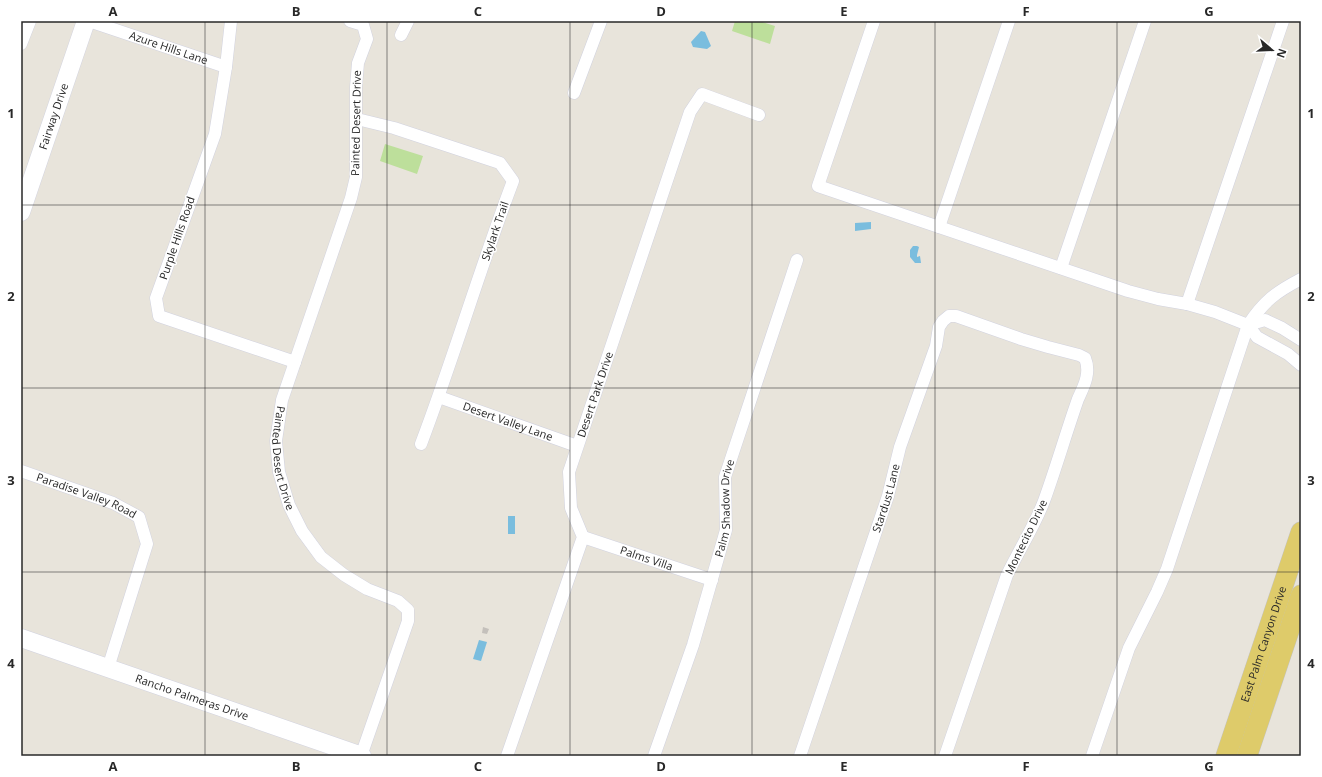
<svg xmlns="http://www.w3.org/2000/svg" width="1322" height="777" font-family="'Open Sans',sans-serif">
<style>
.pitch{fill:#bddf9b}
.water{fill:#7abdde}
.building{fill:#c4c0bb}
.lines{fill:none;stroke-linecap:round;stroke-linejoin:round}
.street-casing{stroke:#d1d2df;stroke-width:13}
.secondary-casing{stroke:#d1d2df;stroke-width:19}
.primary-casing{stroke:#c3c3c3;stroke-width:21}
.street{stroke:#fff;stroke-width:12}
.secondary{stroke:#fff;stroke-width:18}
.primary{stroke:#decb6a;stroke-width:20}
.grid{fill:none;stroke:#282828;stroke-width:1;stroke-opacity:0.55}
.labels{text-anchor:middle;stroke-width:3;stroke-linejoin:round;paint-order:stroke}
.street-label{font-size:11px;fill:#282828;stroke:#fff}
.neatline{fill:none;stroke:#282828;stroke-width:1.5}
.grid-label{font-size:13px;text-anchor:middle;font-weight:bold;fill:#282828}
</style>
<rect width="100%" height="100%" fill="#e8e4db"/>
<path class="pitch" d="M 735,21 L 759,21 L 775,26 L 770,44 L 732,31 Z
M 385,144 L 423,156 L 417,174 L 380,161 Z"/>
<path class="water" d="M 701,31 L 705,32 L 711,46 L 707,49 L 693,47 L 691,42 Z
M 871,222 L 871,229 L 855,231 L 855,223 Z
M 913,246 L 917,246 L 919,247 L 917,255 L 917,257 L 920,256 L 921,263 L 915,263 L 910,257 L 910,250 Z
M 508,516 L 515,516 L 515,534 L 508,534 Z
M 479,640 L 487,642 L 481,661 L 473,659 Z"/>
<path class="building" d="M 483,627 L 489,629 L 487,634 L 482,633 Z"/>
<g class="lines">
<g class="street-casing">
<g id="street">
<path id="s1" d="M 89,21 L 226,67"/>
<path d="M 231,21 L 226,67 L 215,134 L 156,298 L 159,316 L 295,362"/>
<path id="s2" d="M 350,21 L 363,25 L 367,39 L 358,63 L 356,87 L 356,177 L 351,198 L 282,400 L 276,441 L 279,472 L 289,505 L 302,531 L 321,557 L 344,575 L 367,589 L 398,601 L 408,610 L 408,621 L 361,756"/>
<path d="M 874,21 L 818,186 L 1128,291 L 1158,299 L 1187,304 L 1215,312 L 1248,325 L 1257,337 L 1288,354 L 1301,365"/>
<path d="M 401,35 L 408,21"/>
<path d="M 21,44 L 30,21"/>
<path d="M 574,93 L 601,21"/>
<path d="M 357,119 L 394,128 L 500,163 L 513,181 C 480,268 454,357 421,444"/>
<path d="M 939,227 L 1009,21"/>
<path d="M 1061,268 L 1145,21"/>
<path d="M 1187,304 L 1283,21"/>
<path d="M 1248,325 L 1265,320 L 1282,328 L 1301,340"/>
<path id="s3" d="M 439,397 L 577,446"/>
<path id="s4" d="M 21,471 L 113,503 L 139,517 L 147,544 L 108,668"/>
<path id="s5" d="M 583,537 L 712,580"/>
<path id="s6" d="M 507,756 L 583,537 L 571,508 L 569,472 L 690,112 L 702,94 L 759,115"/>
<path id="s7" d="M 654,756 L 693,645 L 726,530 L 725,477 L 797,260"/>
<path id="s8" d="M 800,756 L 888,496 L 900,447 L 936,346 L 939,327 L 943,321 L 949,316 L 956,316 L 1021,339 L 1048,347 L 1079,355 L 1085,358 C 1091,373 1084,386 1078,399 C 1066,433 1056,468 1044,501 C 1034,527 1019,550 1007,575 L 945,756"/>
<path d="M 1092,756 L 1129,648 L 1157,592 L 1167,569 L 1248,325 C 1264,301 1276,292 1301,279"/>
</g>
</g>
<g class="secondary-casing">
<g id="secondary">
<path id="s9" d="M 21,212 L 86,21"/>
<path id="s10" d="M 21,638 L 362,756"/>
</g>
</g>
<g class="primary-casing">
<g id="primary">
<path id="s11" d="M 1226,756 L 1301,532"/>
<path d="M 1247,756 L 1301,595"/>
</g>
</g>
<use href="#street" class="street"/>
<use href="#secondary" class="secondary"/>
<use href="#primary" class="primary"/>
</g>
<path class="grid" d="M 205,21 L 205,756M 387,21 L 387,756M 570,21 L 570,756M 752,21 L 752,756M 935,21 L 935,756M 1117,21 L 1117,756M 21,205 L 1301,205M 21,388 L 1301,388M 21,572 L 1301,572"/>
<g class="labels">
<g class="street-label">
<text dy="4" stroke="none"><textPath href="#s1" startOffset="84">Azure Hills Lane</textPath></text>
<text dy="4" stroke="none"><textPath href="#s9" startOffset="101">Fairway Drive</textPath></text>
<text transform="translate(356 123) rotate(-89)" y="4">Painted Desert Drive</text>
<text transform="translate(495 231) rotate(-71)" y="4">Skylark Trail</text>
<text transform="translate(177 238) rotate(-71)" y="4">Purple Hills Road</text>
<text dy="4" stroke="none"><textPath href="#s6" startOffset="381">Desert Park Drive</textPath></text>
<text dy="4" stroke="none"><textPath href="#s3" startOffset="73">Desert Valley Lane</textPath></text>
<text dy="4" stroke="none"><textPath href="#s2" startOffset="462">Painted Desert Drive</textPath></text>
<text dy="4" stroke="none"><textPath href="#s4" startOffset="70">Paradise Valley Road</textPath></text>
<text dy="4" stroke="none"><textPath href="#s8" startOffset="272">Stardust Lane</textPath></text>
<text dy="4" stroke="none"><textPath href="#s7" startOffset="259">Palm Shadow Drive</textPath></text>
<text transform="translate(1026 537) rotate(-64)" y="4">Montecito Drive</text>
<text dy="4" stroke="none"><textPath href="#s5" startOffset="67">Palms Villa</textPath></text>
<text dy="4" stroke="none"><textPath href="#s11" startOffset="118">East Palm Canyon Drive</textPath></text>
<text dy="4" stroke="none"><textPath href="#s10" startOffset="181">Rancho Palmeras Drive</textPath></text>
</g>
</g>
<rect width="1322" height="777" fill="none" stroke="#ffffff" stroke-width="44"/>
<g transform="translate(1272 50) rotate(109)" stroke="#ffffff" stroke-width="3" paint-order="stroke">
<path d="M0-3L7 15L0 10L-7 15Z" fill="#282828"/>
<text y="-6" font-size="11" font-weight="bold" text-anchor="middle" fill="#282828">N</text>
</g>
<rect x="22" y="22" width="1278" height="733" class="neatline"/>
<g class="grid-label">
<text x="113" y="16">A</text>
<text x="296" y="16">B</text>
<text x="478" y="16">C</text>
<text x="661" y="16">D</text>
<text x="844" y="16">E</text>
<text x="1026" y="16">F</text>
<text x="1209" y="16">G</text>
<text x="11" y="118">1</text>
<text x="1311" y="118">1</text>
<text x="11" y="301">2</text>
<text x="1311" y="301">2</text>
<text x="11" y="485">3</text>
<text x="1311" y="485">3</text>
<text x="11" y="668">4</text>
<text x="1311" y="668">4</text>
<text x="113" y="771">A</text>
<text x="296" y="771">B</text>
<text x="478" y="771">C</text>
<text x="661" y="771">D</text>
<text x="844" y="771">E</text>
<text x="1026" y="771">F</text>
<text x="1209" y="771">G</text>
</g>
</svg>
